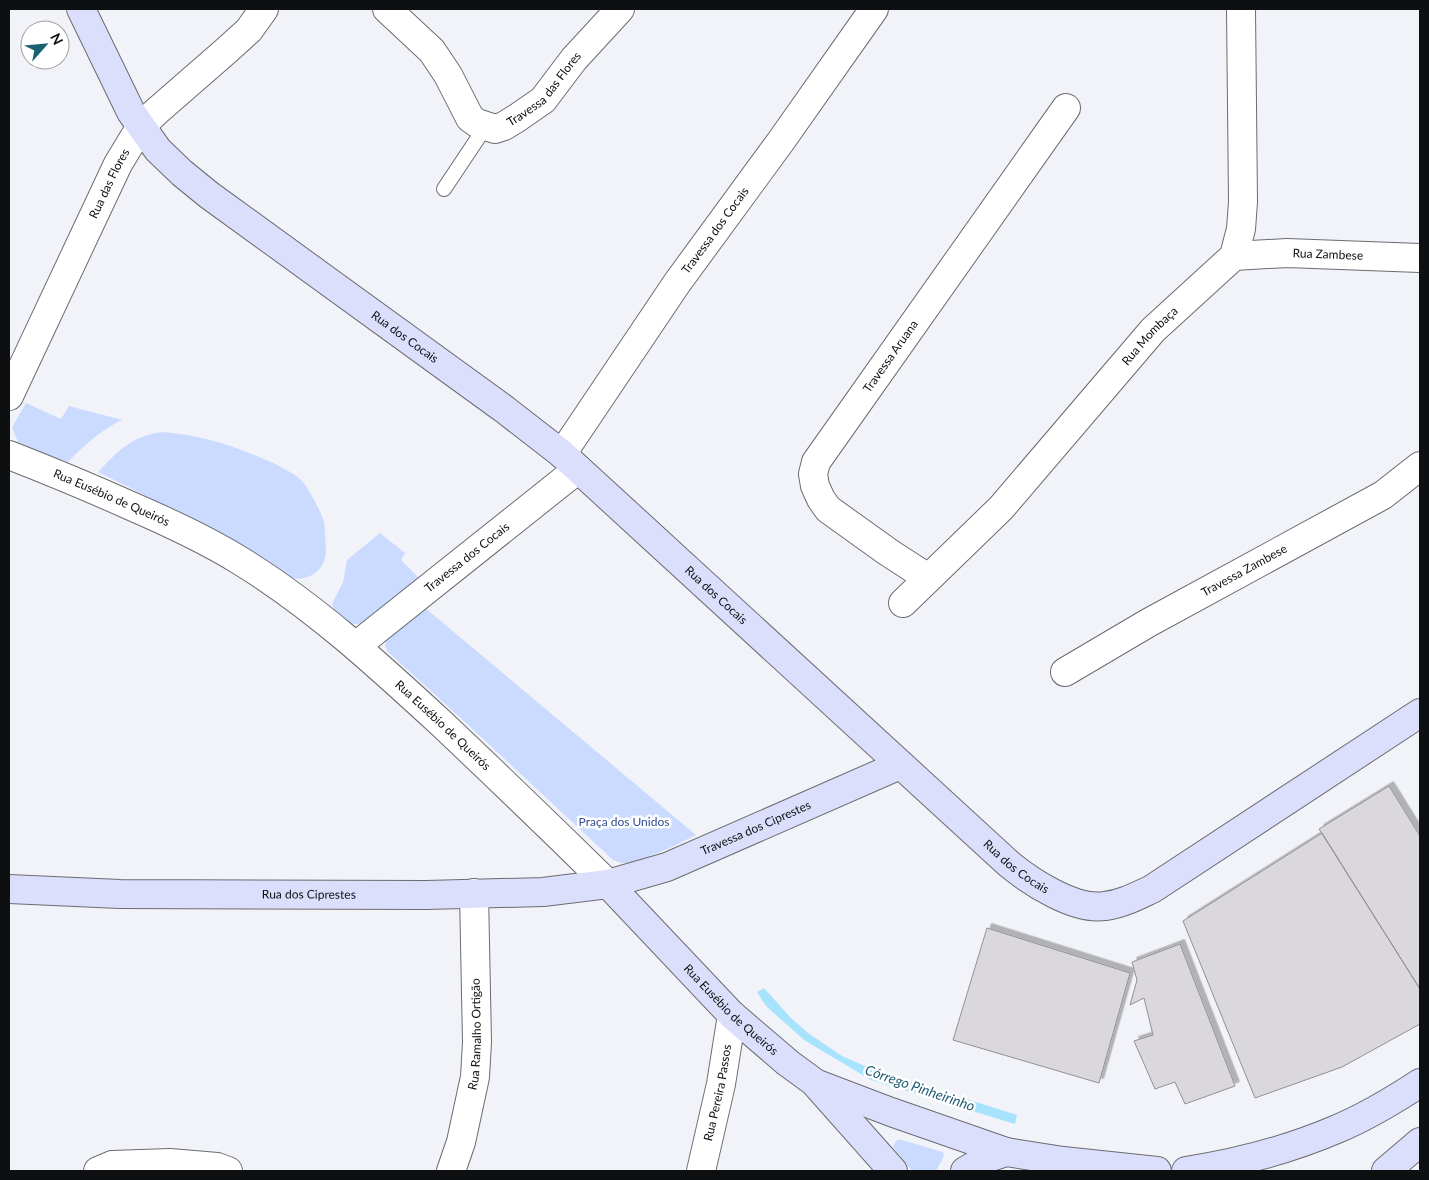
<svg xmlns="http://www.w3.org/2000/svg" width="1429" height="1180" font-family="Lato,sans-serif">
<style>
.green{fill:#cbdbff}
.water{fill:#a7e3fd}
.building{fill:#dad8dd;stroke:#929095;filter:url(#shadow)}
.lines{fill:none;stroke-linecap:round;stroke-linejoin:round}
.lane-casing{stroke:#6a6c71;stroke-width:16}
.street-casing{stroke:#6a6c71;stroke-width:30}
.secondary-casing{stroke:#6a6c71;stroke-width:30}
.lane{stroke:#fff;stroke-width:14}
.street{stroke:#fff;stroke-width:28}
.secondary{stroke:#dcdffc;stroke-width:28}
.labels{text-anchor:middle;stroke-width:5;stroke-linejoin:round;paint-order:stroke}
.street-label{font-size:12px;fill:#0e0f11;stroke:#fff}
.park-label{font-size:12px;fill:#324c90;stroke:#fff}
.water-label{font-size:14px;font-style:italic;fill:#205c72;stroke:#fff}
</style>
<defs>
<filter id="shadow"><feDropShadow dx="4.5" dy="-4.5" stdDeviation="0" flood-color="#0004"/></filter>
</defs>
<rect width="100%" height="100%" fill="#f1f3f8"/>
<path class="green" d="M 26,403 L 61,419 L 69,406 L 122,420 C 101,430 84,445 68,462 L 19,445 L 12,427 Z
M 162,432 C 203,435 238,447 275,464 C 284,469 294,473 301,480 C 307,485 321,512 323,519 C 325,524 325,530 325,535 C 326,542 327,554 324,561 C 319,575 304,581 290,578 L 247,548 L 163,504 L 98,472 C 118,451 131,436 162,432 Z
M 380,533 L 405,553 L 401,560 L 419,578 L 364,623 C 355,625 343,625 337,616 C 335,613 333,607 332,604 L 343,582 L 347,560 Z
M 423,606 L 430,612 L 696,835 L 672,847 L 633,863 L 621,863 L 613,860 L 466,723 L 388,652 L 385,646 L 386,638 Z
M 897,1140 L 902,1140 L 943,1152 L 944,1156 L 936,1171 L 912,1171 L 894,1148 L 893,1146 Z"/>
<path class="water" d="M 764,988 L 790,1017 L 808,1033 L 842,1056 L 874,1070 L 1017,1115 L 1015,1124 L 871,1080 L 804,1040 L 766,1006 L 757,992 Z"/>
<path class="building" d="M 1389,786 L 1420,836 L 1420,989 L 1319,829 Z
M 1322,833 L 1420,989 L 1420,1024 L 1342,1067 L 1255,1098 L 1183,921 Z
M 987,928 L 1130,973 L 1099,1083 L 953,1040 Z
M 1180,944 L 1235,1086 L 1185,1104 L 1175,1082 L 1155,1089 L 1134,1041 L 1153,1035 L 1144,998 L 1130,1005 L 1137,980 L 1132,962 Z"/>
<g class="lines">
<g class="lane-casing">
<path id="lane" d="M 444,189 L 486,126"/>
</g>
<g class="street-casing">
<g id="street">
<path id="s1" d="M 387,9 L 432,51 L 448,75 L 470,118 L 477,123 L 495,129 L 504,126 L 517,118 L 543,100 L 574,59 L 620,9"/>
<path id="s2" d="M 1234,256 L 1287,253 L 1420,258"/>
<path id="s3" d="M 9,396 L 118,164 L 141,126 L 157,111 L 227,50 L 249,30 L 264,9"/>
<path id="s4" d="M 562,454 L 677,283 L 781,141 L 874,9"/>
<path id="s5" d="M 9,455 C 50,471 91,488 131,506 C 168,522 205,539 239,560 C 314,606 378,665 442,724 C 498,777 553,830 608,884"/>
<path id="s6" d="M 928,578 L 888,552 L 828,509 L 821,499 L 815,486 L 813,474 L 816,462 L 1066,108"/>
<path id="s7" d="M 903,603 L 1001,508 L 1153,330 L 1234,256 L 1241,229 L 1243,202 L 1241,9"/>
<path id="s8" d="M 356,646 L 578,469"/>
<path id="s9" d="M 1065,672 L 1148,623 L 1383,495 L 1420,466"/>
<path d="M 98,1171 L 112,1165 L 170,1163 L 217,1167 L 228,1171"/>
<path id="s10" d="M 451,1171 L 461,1142 L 475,1077 L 477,1042 L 474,893"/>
<path id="s11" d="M 701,1171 L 721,1084 L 732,1015"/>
</g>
</g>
<g class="secondary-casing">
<g id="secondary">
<path id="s12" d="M 81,9 L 131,112 L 158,150 L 182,173 L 209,195 L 504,409 L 562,454 L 1009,864 C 1031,882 1075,911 1105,906 C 1122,904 1137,896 1152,889 L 1420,713"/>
<path id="s13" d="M 608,884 L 732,1015 L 788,1063 L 814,1082 L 893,1171"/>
<path id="s14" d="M 9,889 L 120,894 L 426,895 L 543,892 L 608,884 L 667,867 L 900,765"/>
<path d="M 820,1085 L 891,1112 L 1006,1152"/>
<path d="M 965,1171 L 985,1159 L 1006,1152 L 1063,1161 L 1157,1171"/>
<path d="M 1186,1171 C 1238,1163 1288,1150 1337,1129 C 1366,1117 1394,1100 1420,1083"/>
<path d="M 1386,1171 L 1420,1142"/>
</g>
</g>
<use href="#lane" class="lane"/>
<use href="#street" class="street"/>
<use href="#secondary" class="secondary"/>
</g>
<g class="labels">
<g class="street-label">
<text dy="4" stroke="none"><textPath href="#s1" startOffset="231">Travessa das Flores</textPath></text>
<text dy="4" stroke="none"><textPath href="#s3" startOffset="235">Rua das Flores</textPath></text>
<text dy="4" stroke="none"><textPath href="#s4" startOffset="271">Travessa dos Cocais</textPath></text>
<text dy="4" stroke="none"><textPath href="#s2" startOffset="94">Rua Zambese</textPath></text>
<text dy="4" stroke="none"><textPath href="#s7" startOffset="364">Rua Mombaça</textPath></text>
<text dy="4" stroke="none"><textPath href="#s12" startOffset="471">Rua dos Cocais</textPath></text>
<text dy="4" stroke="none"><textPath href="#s6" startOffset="302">Travessa Aruana</textPath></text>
<text dy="4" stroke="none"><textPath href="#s5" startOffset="111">Rua Eusébio de Queirós</textPath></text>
<text dy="4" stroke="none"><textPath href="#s8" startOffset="142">Travessa dos Cocais</textPath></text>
<text dy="4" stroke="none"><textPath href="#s9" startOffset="206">Travessa Zambese</textPath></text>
<text dy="4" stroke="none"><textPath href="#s12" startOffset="876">Rua dos Cocais</textPath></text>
<text dy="4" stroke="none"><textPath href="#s5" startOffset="516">Rua Eusébio de Queirós</textPath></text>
<text dy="4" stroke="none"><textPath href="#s14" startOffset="758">Travessa dos Ciprestes</textPath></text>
<text dy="4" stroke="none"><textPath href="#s12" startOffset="1281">Rua dos Cocais</textPath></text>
<text dy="4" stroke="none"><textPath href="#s14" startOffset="300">Rua dos Ciprestes</textPath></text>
<text dy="4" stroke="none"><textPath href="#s13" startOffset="176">Rua Eusébio de Queirós</textPath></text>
<text dy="4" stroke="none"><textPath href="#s10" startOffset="140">Rua Ramalho Ortigão</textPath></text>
<text dy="4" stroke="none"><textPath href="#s11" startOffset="80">Rua Pereira Passos</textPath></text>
</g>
<g class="park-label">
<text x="624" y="826">Praça dos Unidos</text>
</g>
<g class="water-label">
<text transform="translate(920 1088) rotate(19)" y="5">Córrego Pinheirinho</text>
</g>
</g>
<rect width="1429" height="1180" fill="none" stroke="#0e0f11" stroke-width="20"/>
<g transform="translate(45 45) rotate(63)"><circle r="24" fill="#ffffff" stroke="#9f9fa0"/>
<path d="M0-4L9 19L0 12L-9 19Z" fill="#17626e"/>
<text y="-8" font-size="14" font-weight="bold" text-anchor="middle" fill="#0e0f11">N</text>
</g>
</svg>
